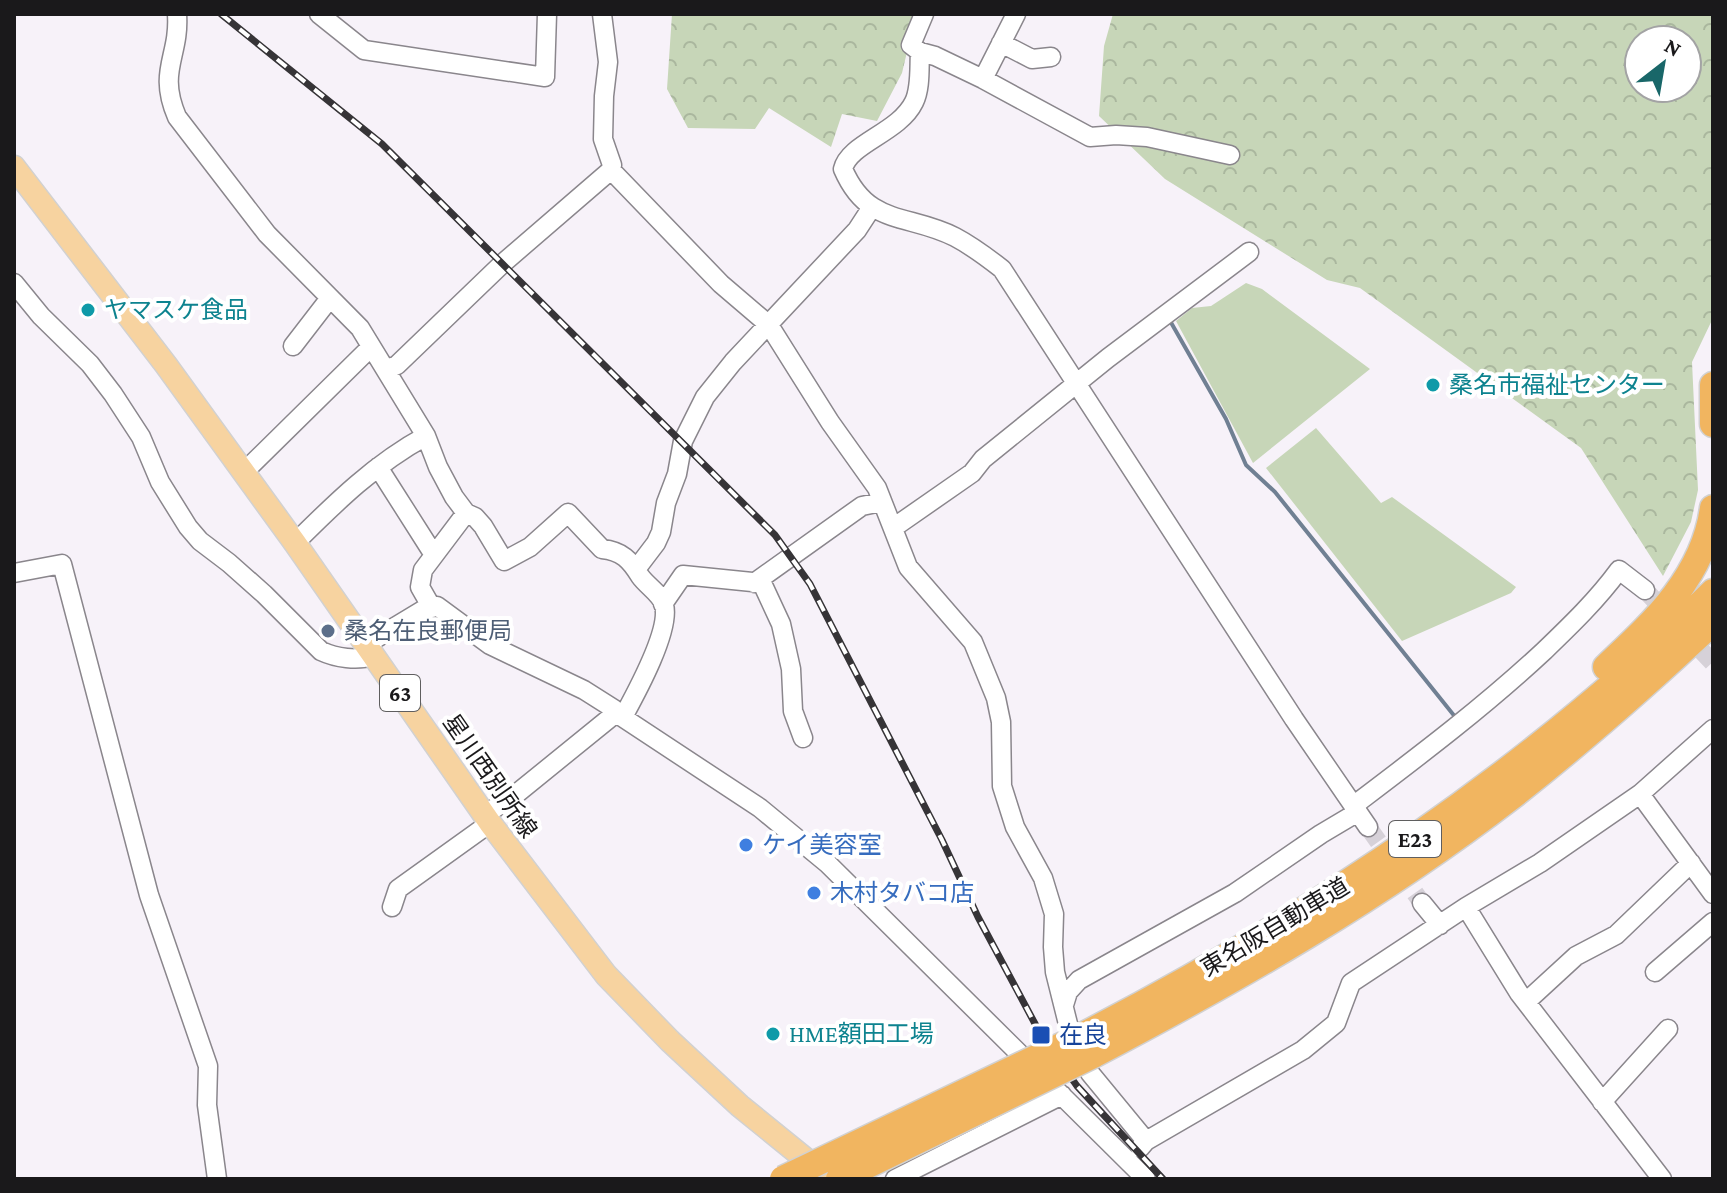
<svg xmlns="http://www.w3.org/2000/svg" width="1727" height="1193" viewBox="0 0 1727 1193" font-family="'Crimson Pro','Noto Sans JP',serif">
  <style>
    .green { fill: #c7d6b8 }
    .forest { fill: url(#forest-crowns); fill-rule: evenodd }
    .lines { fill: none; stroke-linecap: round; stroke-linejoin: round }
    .stream { stroke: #708093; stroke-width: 4 }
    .minor-tunnel { stroke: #d6d1d8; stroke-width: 18; stroke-dasharray: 18 9; stroke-linecap: butt }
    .minor-casing { stroke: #8a868c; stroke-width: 21 }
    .major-casing { stroke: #d1d1d1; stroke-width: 25 }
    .highway-casing { stroke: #d1d1d1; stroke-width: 29 }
    .minor { stroke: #fff; stroke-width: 18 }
    .major { stroke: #f7d3a0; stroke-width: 22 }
    .highway { stroke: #f1b560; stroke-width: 26 }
    .rail-casing { stroke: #363437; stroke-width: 7 }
    .rail { stroke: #fff; stroke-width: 4; stroke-dasharray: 12; stroke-linecap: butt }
    .highway-bridge-casing { stroke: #d1d1d1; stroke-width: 29; stroke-linecap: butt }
    .highway-bridge { stroke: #f1b560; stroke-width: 26 }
    .culture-dot { fill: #0f9aa8; stroke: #fff; stroke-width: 3 }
    .service-dot { fill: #5c6f8a; stroke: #fff; stroke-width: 3 }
    .shop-dot { fill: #3f7fe0; stroke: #fff; stroke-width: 3 }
    .transit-dot { fill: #1a4fb4; stroke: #fff; stroke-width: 3 }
    .labels { text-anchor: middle; stroke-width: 8; stroke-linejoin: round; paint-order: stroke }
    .shield { fill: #fff; stroke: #5f5e5f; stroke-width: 2 }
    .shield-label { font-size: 22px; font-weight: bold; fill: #1a191b }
    .culture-label { font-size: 24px; fill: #0d838f; stroke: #fff; text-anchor: start }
    .service-label { font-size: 24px; fill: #4e5e75; stroke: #fff; text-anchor: start }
    .street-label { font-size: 24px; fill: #1a191b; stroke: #fff }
    .shop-label { font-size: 24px; fill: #366cbe; stroke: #fff; text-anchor: start }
    .transit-label { font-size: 24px; fill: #164399; stroke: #fff; text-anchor: start }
  </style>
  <defs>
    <pattern id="forest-crowns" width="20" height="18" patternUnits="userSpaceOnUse" patternTransform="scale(2)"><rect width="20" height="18" fill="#c7d6b8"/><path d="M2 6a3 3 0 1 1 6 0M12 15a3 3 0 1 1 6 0" fill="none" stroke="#aab79e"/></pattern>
  </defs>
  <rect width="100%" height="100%" fill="#f7f2f9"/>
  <path class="green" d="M1246 283 1262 289 1370 369 1253 463 1176 321 1192 308 1211 306Z
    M1316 428 1381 503 1392 497 1516 587 1511 593 1402 641 1266 468Z"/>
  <path class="forest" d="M672 14H916L902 73 877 121 842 114 831 147 769 108 755 129 688 128 667 89Z
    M1113 14H1713V318L1692 362 1698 490 1691 522 1663 576 1581 448 1360 288 1327 280 1165 179 1099 116 1104 46ZM1639 40H1687V88H1639Z"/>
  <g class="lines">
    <path class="stream" d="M1169 319 1226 419 1246 465 1275 492 1456 718"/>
    <path class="minor-tunnel" d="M1645 590 1713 663
      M1368 827 1422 903"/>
    <g class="minor-casing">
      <path id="minor" d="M177 14C180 57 157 70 177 117L267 234 360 328 426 436 438 467 454 497 466 513 475 517 483 526 504 561 530 547 568 513 602 549C622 551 630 560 640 576 647 586 661 594 664 605 671 630 635 695 623 717
        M319 14 364 50 545 77 547 14
        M602 14 608 62 604 96 603 139 612 165 611 170 721 284 769 325 830 422 877 488 908 567 973 642 996 698 1001 722 1002 786 1015 827 1043 878 1054 914 1053 947 1055 972 1068 1024 1090 1073 1146 1141
        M1001 43 1032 59 1051 57
        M920 52 911 45 924 14
        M983 79 1016 14
        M1230 155 1147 137 1116 135 1090 137 983 79 935 56 920 52C919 67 921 88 914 102 899 133 849 143 843 169 868 227 908 213 955 237 972 246 988 258 1002 269L1294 719 1368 827
        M14 283 41 316 90 364 113 394 141 437 160 482 188 527 200 541 229 563 264 594 321 651C336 658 357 661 373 656
        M293 346 330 298
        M386 370 397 365 502 264 611 170
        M378 467 434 555
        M244 472 371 347
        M893 528 972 473 983 459 1108 358 1249 252
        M295 543C336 502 376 463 426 436
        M637 568 656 543 661 532 666 503 677 474 683 441 705 397 733 362 857 230 872 207
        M14 573 62 564 149 895 208 1066 207 1105 217 1179
        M754 583 862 506 881 502
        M663 604 683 575 762 583 781 624 791 669 793 711 803 738
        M432 608 420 587 423 570 466 513
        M365 645 423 610 437 606 490 645 584 690 614 709 616 713 760 808 828 864 1146 1179
        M1640 794 1713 894
        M1353 806C1419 756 1484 707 1544 651 1571 625 1597 600 1619 570L1645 590
        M485 814 510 799 616 713
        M1422 903 1440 925
        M392 907 398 889 490 823
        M1466 907 1519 993 1662 1179
        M1655 972 1713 922
        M1526 1002 1576 956 1616 935 1691 863
        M1064 1005 1068 992 1079 980 1235 893 1321 834 1358 812
        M1602 1102 1668 1029
        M1140 1148 1146 1141 1303 1050 1336 1023 1351 983 1466 907 1540 863 1640 794 1713 729
        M895 1179 1062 1095"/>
    </g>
    <g class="major-casing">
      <path id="major" d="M14 167 166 365 295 543 490 823 606 975 670 1041 740 1106 830 1179"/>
    </g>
    <g class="highway-casing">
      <path id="highway" d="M1713 385V424
        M1606 667C1654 622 1704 576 1713 508
        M1082 1036C1313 916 1527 775 1713 592
        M1093 1055C1238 979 1381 897 1511 797 1581 742 1648 683 1713 622"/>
    </g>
    <use href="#minor" class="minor"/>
    <use href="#major" class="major"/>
    <use href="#highway" class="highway"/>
    <g class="rail-casing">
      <path id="rail" d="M221 14 382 144 775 535 810 584 942 840 978 917 1041 1035 1077 1086 1163 1179"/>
    </g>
    <use href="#rail" class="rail"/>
    <g class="highway-bridge-casing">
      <path id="highway-bridge" d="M783 1179 1082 1036
        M839 1179 1093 1055"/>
    </g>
    <use href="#highway-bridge" class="highway-bridge"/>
  </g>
  <g class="culture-dot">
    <circle cx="88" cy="310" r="8"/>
    <circle cx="1433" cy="385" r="8"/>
    <circle cx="773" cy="1034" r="8"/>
  </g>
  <circle class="service-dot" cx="328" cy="631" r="8"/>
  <g class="shop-dot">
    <circle cx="746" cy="845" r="8"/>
    <circle cx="814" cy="893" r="8"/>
  </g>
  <rect class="transit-dot" x="1031" y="1025" width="20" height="20" rx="4"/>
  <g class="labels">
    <g class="shield">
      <rect x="380" y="675" width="40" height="36" rx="6"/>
      <rect x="1389" y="821" width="52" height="36" rx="6"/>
    </g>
    <g class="shield-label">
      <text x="400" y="701">63</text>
      <text x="1415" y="847">E23</text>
    </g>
    <g class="culture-label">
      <text x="104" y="318">ヤマスケ食品</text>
      <text x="1449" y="393">桑名市福祉センター</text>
      <text x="789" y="1042">HME額田工場</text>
    </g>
    <g class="service-label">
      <text x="344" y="639">桑名在良郵便局</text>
    </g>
    <g class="street-label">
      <text transform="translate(490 776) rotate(55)" y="8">星川西別所線</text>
      <text transform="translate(1275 927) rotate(-31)" y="8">東名阪自動車道</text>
    </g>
    <g class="shop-label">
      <text x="762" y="853">ケイ美容室</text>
      <text x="830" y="901">木村タバコ店</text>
    </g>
    <g class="transit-label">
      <text x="1059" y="1043">在良</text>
    </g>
  </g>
  <rect width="1727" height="1193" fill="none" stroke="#1a191b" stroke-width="32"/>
  <g transform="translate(1663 64) rotate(31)"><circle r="38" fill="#ffffff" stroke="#a3a3a4" stroke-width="2"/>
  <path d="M0-6L14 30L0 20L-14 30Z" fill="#196769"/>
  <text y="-12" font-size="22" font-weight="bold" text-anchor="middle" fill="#1a191b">N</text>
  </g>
</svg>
